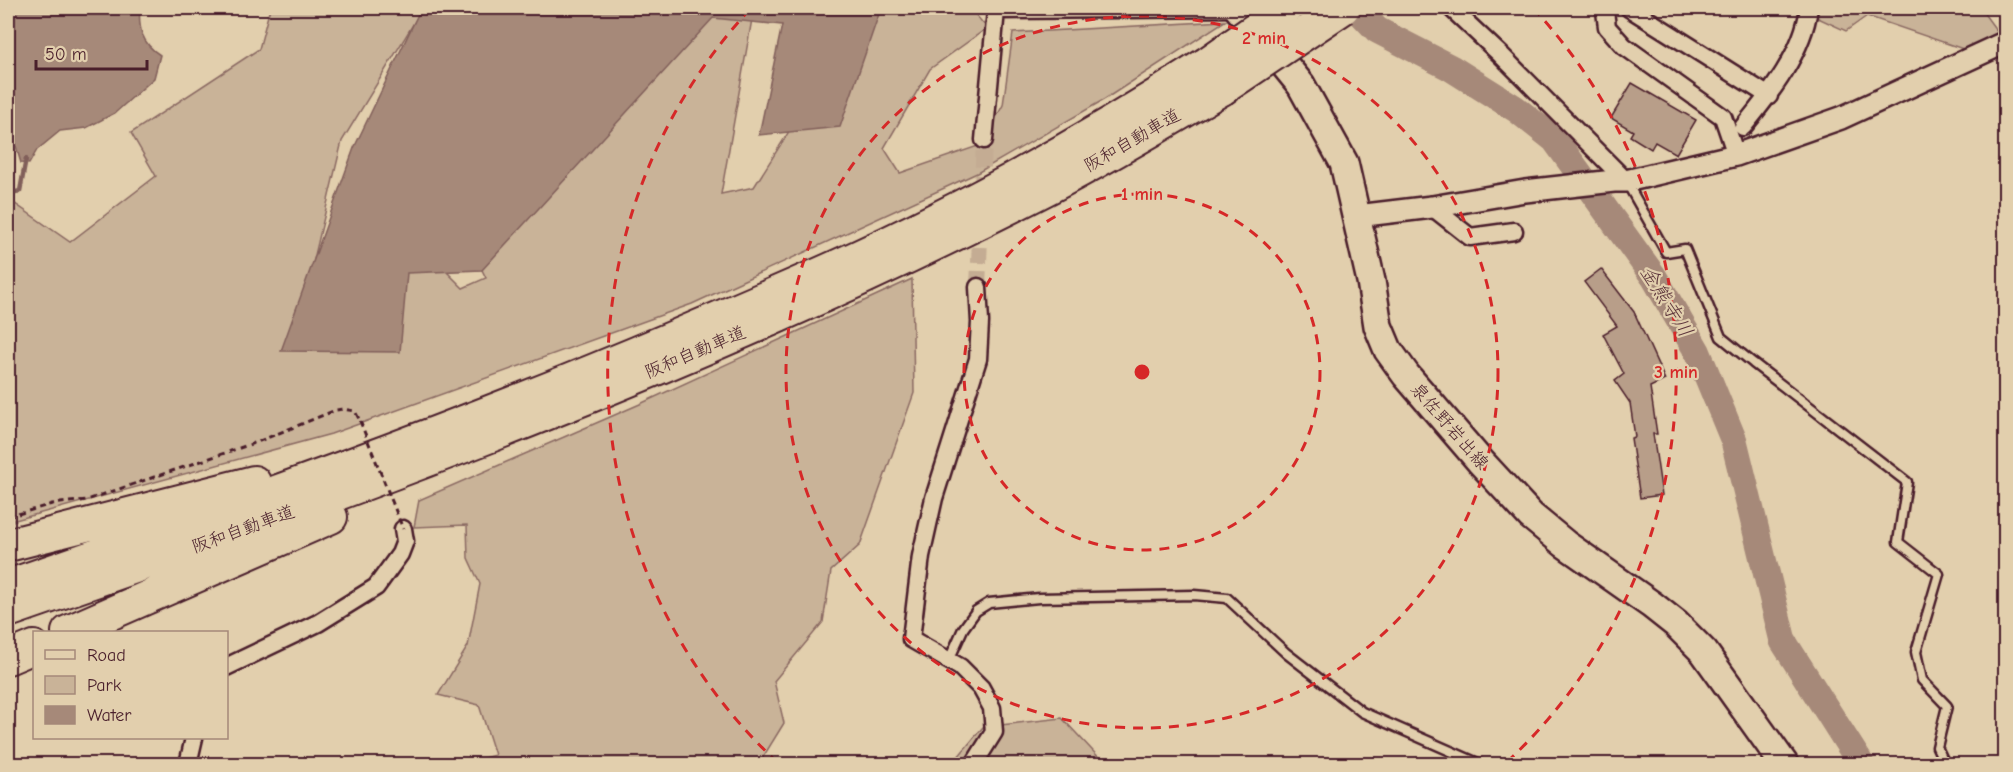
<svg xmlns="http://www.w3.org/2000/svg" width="2013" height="772" viewBox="0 0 2013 772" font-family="'Comic Neue','Klee One',sans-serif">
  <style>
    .green { fill: #c9b398; stroke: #8a6962; stroke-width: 1.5 }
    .water { fill: #a68979; stroke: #815f5a; stroke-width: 1.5 }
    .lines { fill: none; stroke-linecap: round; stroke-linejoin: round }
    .stream { stroke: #815f5a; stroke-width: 4.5 }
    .river { stroke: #a68979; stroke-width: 27 }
    .building { fill: #b89e89; stroke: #4a1f2b; stroke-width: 1.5 }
    .minor-tunnel { stroke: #c4ac93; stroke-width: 16; stroke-dasharray: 16 8; stroke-linecap: butt }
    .service-casing { stroke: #4a1f2b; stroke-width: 13 }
    .minor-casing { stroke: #4a1f2b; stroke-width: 21 }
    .tertiary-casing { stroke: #4a1f2b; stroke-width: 26 }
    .primary-casing { stroke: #4a1f2b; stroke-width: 32 }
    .motorway-casing { stroke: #4a1f2b; stroke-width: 36 }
    .path { stroke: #4a1f2b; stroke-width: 3; stroke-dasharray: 6 4.5; stroke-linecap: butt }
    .service { stroke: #e2cfad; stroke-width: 8 }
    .minor { stroke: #e2cfad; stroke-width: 16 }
    .tertiary { stroke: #e2cfad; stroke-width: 21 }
    .primary { stroke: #e2cfad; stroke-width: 27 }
    .motorway { stroke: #e2cfad; stroke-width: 32 }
    .motorway-bridge-casing { stroke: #4a1f2b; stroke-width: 36; stroke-linecap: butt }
    .path-bridge { stroke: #4a1f2b; stroke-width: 3; stroke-dasharray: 6 4.5; stroke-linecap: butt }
    .motorway-bridge { stroke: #e2cfad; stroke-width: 32 }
    .ring { fill: none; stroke: #d62828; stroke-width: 3; stroke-dasharray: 10 8 }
    .labels { text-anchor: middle; stroke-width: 4.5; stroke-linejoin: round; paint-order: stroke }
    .street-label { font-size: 18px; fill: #4a1f2b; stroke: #e2cfad }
    .water-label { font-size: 20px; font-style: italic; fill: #5c343b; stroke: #e2cfad }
    .centre { fill: #d62828; stroke: #e2cfad; stroke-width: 3 }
    .ring-label { font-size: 18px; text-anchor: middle; font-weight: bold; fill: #d62828; stroke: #e2cfad; stroke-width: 4.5; stroke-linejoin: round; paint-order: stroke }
  </style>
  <rect width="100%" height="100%" fill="#e2cfad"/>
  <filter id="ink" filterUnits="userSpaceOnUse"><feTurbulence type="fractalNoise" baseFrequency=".0167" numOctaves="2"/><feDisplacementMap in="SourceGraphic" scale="12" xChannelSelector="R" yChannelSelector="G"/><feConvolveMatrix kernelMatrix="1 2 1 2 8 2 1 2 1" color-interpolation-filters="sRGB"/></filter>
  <g filter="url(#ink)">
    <path class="green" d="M270 8H423L342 141 293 348 388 265 420 245 463 288 486 278 459 224 603 38 754 8 721 194 754 187 805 106 824 8H970L987 28 930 69 884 148 900 173 981 145 1003 105 1013 33 1225 21 1105 99 977 173 692 304 331 434 8 522V199L70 242 156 176 131 133 259 49Z
      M1816 8H1980L1999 34 1966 50 1867 16 1846 31 1816 17Z
      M912 279 914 393 860 545 831 571 823 622 774 681 784 723 763 757 765 764H478L480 759 495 755 479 705 438 695 468 646 480 584 468 558 467 525 414 527 419 500 640 404Z
      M1062 718 1105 764H952L983 727Z"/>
    <path class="water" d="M8 8H140C138 28 142 44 160 55L154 78 115 113 86 128 60 131 37 150 29 164 21 163 8 119Z
      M421 8H881L840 127 759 135 782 25 713 18 482 270 407 273 400 352 281 351 354 148Z"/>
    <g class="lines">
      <path class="stream" d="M8 194 20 191 26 159"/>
      <path class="river" d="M1356 8 1377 30 1451 68 1516 109 1555 140 1654 277 1697 351 1734 441 1783 641 1861 764"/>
    </g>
    <path class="building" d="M1632 83 1696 120 1676 154 1655 142 1651 149 1630 136 1633 131 1611 118Z
      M1601 269 1634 312 1665 380 1650 387 1657 434H1653L1662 495 1640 498 1631 438 1635 437 1630 403 1615 381 1624 374 1603 334 1617 326 1584 282Z"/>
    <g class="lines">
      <path class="minor-tunnel" d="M978 287 984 140"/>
      <g class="service-casing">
        <path id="service" d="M1627 183 1666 252 1685 249 1721 337 1753 363 1907 482 1898 542 1939 574 1916 652 1922 680 1947 706 1937 747 1945 764
          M949 660 963 629 976 611 989 603 1039 598 1194 595 1227 598 1286 653 1362 712 1480 764"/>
      </g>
      <g class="minor-casing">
        <path id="minor" d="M1451 8 1501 55 1626 181
          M1606 8 1605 11 1607 27 1624 46 1723 117 1736 155
          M1629 8 1769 96
          M1743 127C1771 93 1803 52 1809 8
          M984 140 996 10 1238 8
          M1432 207 1470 237 1514 231
          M226 667 318 623 376 587 400 554 405 541 403 529
          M188 764 194 738
          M974 764 994 732 992 708 981 688 960 667 911 639 921 556 934 498 978 359 980 322 978 287"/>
      </g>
      <g class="tertiary-casing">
        <path id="tertiary" d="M1357 216 1432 207 1525 191 1614 181H1626L1736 155 1841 118 2006 42"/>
      </g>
      <g class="primary-casing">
        <path id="primary" d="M1238 8 1301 85 1344 163 1371 281 1378 326 1388 350 1406 375 1480 461 1531 516 1565 544 1652 605 1676 624 1704 652 1784 764"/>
      </g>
      <g class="motorway-casing">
        <path id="motorway" d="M8 545 254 482
          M8 586C232 509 455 430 674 337 762 299 852 262 938 218 1030 172 1119 120 1206 64
          M8 611C358 491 706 362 1036 194 1100 162 1160 125 1222 89
          M68 632 331 517
          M8 658 34 647"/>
      </g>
      <path class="path" d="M8 517 52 504 87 500 257 442 336 410 343 409 355 411 360 421"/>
      <use href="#service" class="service"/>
      <use href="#minor" class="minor"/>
      <use href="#tertiary" class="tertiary"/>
      <use href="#primary" class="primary"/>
      <use href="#motorway" class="motorway"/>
      <g class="motorway-bridge-casing">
        <path id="motorway-bridge" d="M1206 64 1286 8
          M1222 89 1343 8"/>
      </g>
      <path class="path-bridge" d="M360 421 403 529"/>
      <use href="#motorway-bridge" class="motorway-bridge"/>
    </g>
  </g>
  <g class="ring">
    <circle cx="1142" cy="372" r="178"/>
    <circle cx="1142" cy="372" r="356"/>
    <path d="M778 763A534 534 0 0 1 751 8M1533 8A534 534 0 0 1 1506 763"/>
  </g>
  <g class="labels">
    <g class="street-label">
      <text transform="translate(1132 140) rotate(-30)" y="6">阪和自動車道</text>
      <text transform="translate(695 352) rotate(-23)" y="6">阪和自動車道</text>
      <text transform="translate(1450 426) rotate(49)" y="6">泉佐野岩出線</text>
      <text transform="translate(243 529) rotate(-20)" y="6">阪和自動車道</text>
    </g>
    <g class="water-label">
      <text transform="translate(1667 301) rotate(58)" y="7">金熊寺川</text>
    </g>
  </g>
  <circle cx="1142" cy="372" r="9" class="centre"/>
  <g class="ring-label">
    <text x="1264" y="44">2 min</text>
    <text x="1142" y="200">1 min</text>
    <text x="1676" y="378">3 min</text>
  </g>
  <rect width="2013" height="772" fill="none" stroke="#e2cfad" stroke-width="30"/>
  <rect x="15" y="15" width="1983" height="742" fill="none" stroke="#4a1f2b" stroke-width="2" filter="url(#ink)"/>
  <rect x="33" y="631" width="195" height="108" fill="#e2cfad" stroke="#a58979" stroke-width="1.5"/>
  <rect x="45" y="650" width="30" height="9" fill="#e2cfad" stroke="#a58979" stroke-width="1.5"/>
  <text x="87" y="661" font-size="18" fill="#4a1f2b">Road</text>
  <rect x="45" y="676" width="30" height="18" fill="#c9b398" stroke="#a58979" stroke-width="1.5"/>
  <text x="87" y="691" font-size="18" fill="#4a1f2b">Park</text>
  <rect x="45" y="706" width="30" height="18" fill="#a68979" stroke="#a58979" stroke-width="1.5"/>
  <text x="87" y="721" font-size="18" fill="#4a1f2b">Water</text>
  <path d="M36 60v9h111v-9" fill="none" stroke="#4a1f2b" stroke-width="3"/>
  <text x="45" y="60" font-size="18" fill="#4a1f2b" stroke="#e2cfad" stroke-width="4.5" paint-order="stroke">50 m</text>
</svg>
